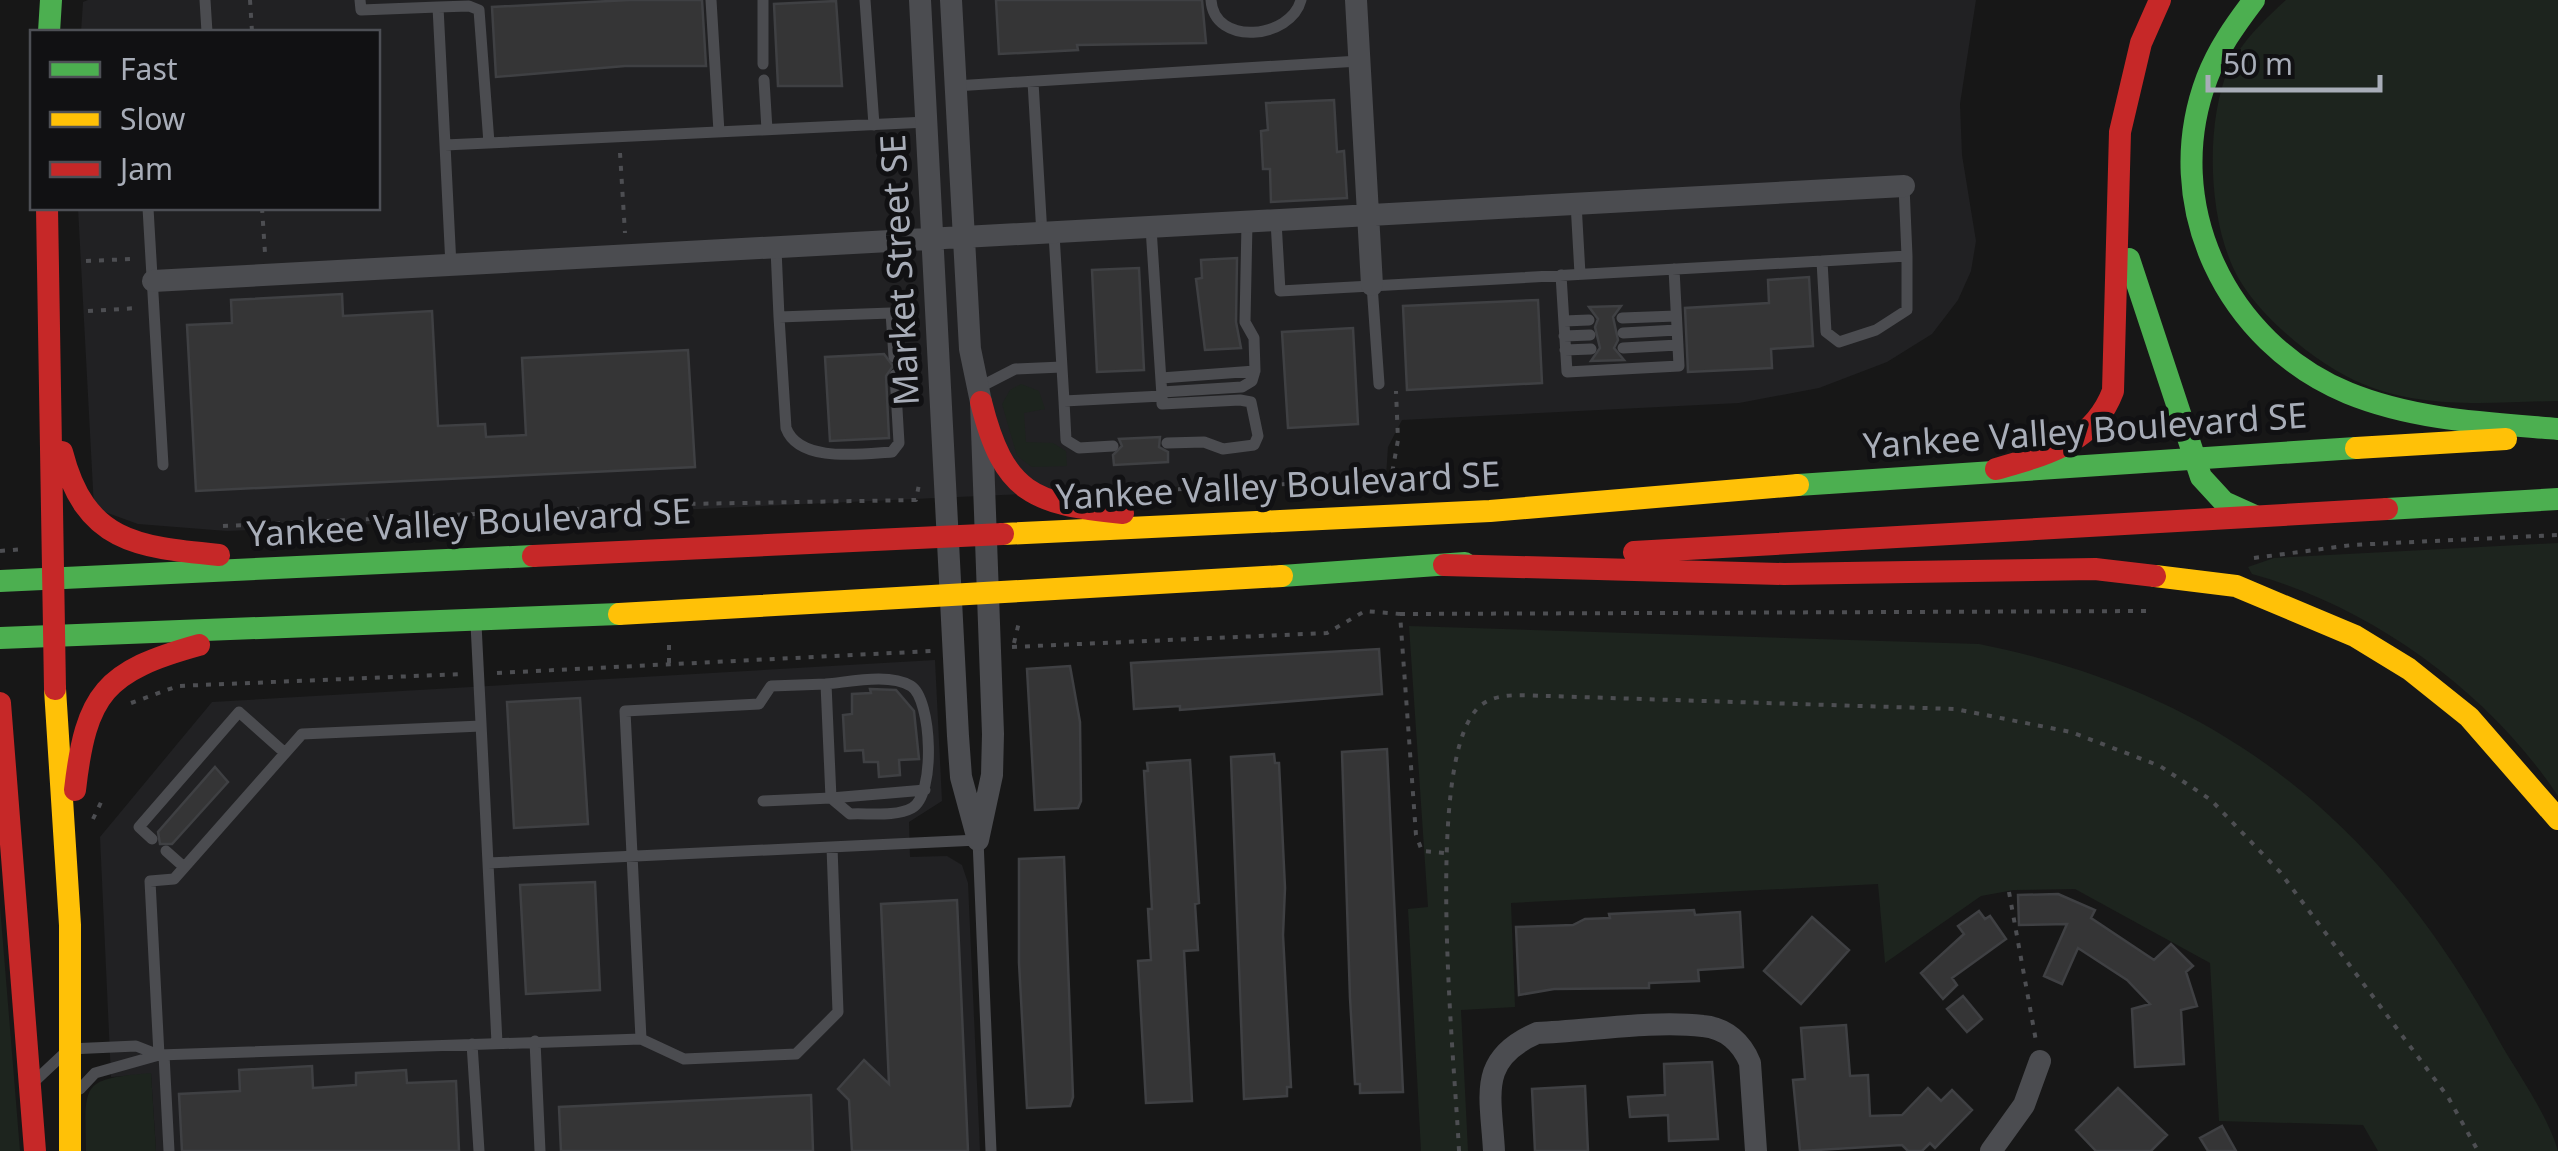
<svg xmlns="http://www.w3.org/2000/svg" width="2558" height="1151" viewBox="0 0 2558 1151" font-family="'Noto Sans',sans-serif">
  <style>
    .built { fill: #212123 }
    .green { fill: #1d241e }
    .building { fill: #353536; stroke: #3f4043; stroke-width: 2.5 }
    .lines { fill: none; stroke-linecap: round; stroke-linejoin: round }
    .path { stroke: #4d4e52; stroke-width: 4; stroke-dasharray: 5 8; stroke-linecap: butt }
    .lane { stroke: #4b4c50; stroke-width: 11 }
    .street { stroke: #4b4c50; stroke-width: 22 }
    .fast { stroke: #4caf50; stroke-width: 22 }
    .slow { stroke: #ffc107; stroke-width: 22 }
    .jam { stroke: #c62828; stroke-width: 22 }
    .labels { text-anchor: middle; stroke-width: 10; stroke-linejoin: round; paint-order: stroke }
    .street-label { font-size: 35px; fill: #a8adb8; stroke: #111113 }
  </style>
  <rect width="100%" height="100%" fill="#171717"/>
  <path class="built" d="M88 0H1976L1960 104 1962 155 1976 241 1971 271 1958 300 1932 334 1887 362 1819 388 1739 403 1402 420 1388 447 1386 477 227 531 138 524 94 508 78 208H378V32H81L83 2Z
    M935 660 942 801 909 822 910 857 947 856 962 865 968 883 980 1151H156L151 1074 111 1077 100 837 212 702Z"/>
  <path class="green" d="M2286 0H2558V401C2494 402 2424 410 2363 384 2321 367 2266 322 2242 284 2208 231 2204 127 2228 70 2240 43 2265 19 2286 0Z
    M1021 384 1039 391 1045 409 1024 413 1026 442 1053 443 1066 451 1067 466 1032 467 1017 456 1002 404 1010 390Z
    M2558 543V796C2489 692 2372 607 2252 574L2248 567 2274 558Z
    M1409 626 1979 644C2223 693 2379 822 2497 1037 2517 1073 2547 1113 2558 1151H2378L2363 1125 2219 1121 2210 963 2075 889 2014 890 1981 896 1885 963 1878 884 1511 903 1515 1007 1461 1010 1468 1151H1421L1408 909 1428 907Z
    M0 906 20 1151H0Z
    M151 1073 156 1151H86C85 1083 80 1079 151 1073Z"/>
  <path class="building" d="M629 0H702L706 66H625L496 77 492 7Z
    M996 0H1202L1206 43 1077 45 1078 50 999 54Z
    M836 1 842 86H778L774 4Z
    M1334 100 1337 152 1344 151 1347 198 1271 202 1270 169H1263L1261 131 1268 130 1266 103Z
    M1237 258 1236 322 1241 348 1205 350 1196 279 1202 278 1201 260Z
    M1139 268 1144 370 1097 372 1092 270Z
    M1809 277 1813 346 1771 349 1772 368 1688 372 1685 308 1769 303 1768 280Z
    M342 294 343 316 432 311 438 426 485 424 486 437 526 435 522 358 688 350 695 467 196 491 187 325 232 323 231 300Z
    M1538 300 1542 383 1407 390 1403 306Z
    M1621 306 1613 317 1618 340 1614 348 1624 360 1591 361 1600 348 1595 327 1598 319 1589 307Z
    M1353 328 1358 424 1288 428 1282 332Z
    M884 354 893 366 886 376 889 438 830 441 825 357Z
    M1160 437 1159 447 1168 452V462L1114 465 1113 455 1122 446 1119 439Z
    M1379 649 1382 694 1180 710V706L1134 709 1131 663Z
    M1070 666 1080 722 1081 801 1078 808 1035 810 1027 669Z
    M870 689 896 690 914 711 919 759 899 760 900 775 879 777 878 762H864L863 750 845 751 843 715 852 714V694L871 693Z
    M580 698 588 824 514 828 507 702Z
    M1387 749 1403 1092 1360 1093V1084H1355L1350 998 1342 752Z
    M1274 754 1275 763H1279L1285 888 1283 935 1291 1087H1287V1096L1244 1099 1231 757Z
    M1190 760 1199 903 1195 904 1198 950 1184 951 1192 1101 1146 1103 1138 961 1151 960 1148 909H1152L1144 771H1148L1147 763Z
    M215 767 228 782 172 844H160L158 832Z
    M1064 857 1073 1097 1070 1106 1027 1108 1019 963V859Z
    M595 882 600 990 526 994 520 885Z
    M2058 894 2095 910 2091 918 2154 960 2171 944 2193 966 2186 972 2197 1006 2181 1010 2184 1064 2135 1067 2132 1009 2150 1004 2127 980 2078 948 2062 984 2044 976 2067 924 2019 925 2018 895Z
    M957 900 968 1151H852L849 1100 838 1089 864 1060 889 1084 881 904Z
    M1694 910 1695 915 1740 912 1743 967 1698 970 1699 981 1649 983V988L1554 989 1519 995 1516 927 1573 925 1585 919 1610 918 1609 914Z
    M1979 911 1985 919 1990 916 2006 939 1952 978 1957 985 1943 999 1921 973 1964 934 1958 926Z
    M1812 917 1849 950 1801 1004 1764 971Z
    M1963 996 1982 1019 1967 1032 1947 1009Z
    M1846 1025 1850 1076 1868 1075 1870 1116 1902 1115 1928 1088 1941 1101 1952 1090 1972 1110 1935 1148 1930 1143 1922 1151H1908L1902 1145 1800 1151 1793 1080 1805 1079 1801 1028Z
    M1712 1062 1718 1139 1669 1141 1668 1115 1630 1117 1628 1097 1665 1095 1664 1064Z
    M312 1066 313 1088 356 1085V1073L406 1070 407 1083 456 1081 459 1151H182L179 1094 240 1091 239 1070Z
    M1585 1086 1588 1151H1535L1532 1089Z
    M2118 1088 2167 1135 2151 1151H2096L2076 1130Z
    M811 1095 813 1151H561L559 1107Z
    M2222 1126 2236 1151H2208L2200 1138Z"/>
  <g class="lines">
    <path class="path" d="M250 0 252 32
      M620 153 625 233
      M262 208 265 253
      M86 261 132 259
      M88 311 138 308
      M1139 491 1391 479 1398 440 1396 391
      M223 526 682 504 916 500 920 479
      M0 551 25 549
      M2254 558 2352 545 2558 535
      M1400 614 2150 611
      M1014 643 1020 618
      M1012 647 1327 633 1365 611 1400 614 1416 835 1422 851 1445 853
      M669 663V638
      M497 673 932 651
      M131 703 178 686 463 674
      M93 819 104 796
      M2009 892 2036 1041
      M1459 1151C1455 1064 1424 770 1476 710 1493 690 1525 696 1549 696L1955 709 2071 732 2160 766 2211 800 2280 872 2448 1097 2478 1151"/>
    <path class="lane" d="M205 0 207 32
      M360 0 361 10 438 7 445 145
      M711 0 719 132
      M865 0 874 125
      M1211 0C1214 47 1291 39 1301 0
      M438 7 469 6 479 10 489 143
      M763 64V0
      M764 80 767 130
      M1033 82 1042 235
      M955 86 1359 61
      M1576 203 1580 274
      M148 208 163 465
      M1276 221 1280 291 1822 261 1907 256 1904 186
      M1054 234 1064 401 1162 396 1151 228
      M776 249 779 317 891 313 894 357
      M1822 261 1826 332 1839 342 1876 330 1907 310V256
      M451 266 445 145 927 122
      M1561 275 1567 372 1679 366 1674 269
      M1372 285 1379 384
      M779 317 786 428C799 463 860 454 892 452L899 443 895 375
      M1622 318 1676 316
      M1564 321 1589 320
      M1623 333 1677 330
      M1564 336 1590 335
      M1623 348 1678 345
      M1565 350 1591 349
      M1161 378 1255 371 1254 338 1245 322 1247 223
      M978 388 1015 369 1062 367
      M1162 392 1242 387 1252 381 1255 371
      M1162 396V404L1240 400 1251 402 1258 436 1254 445 1223 449 1204 442 1167 443
      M1064 401 1066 440 1079 448 1113 446
      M476 624 497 1043
      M826 684C850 682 889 673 911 686 932 699 936 795 912 808 896 817 868 813 850 814L831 798
      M831 798 925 790
      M152 839 139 827 239 712 285 753
      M166 851 184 867
      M488 863 978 840 991 1151
      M641 1039 625 711 759 704 771 686 826 684 831 798 763 801
      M535 1041 540 1151
      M472 1044 479 1151
      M159 1055 150 881 174 879 302 734 481 726
      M164 1055 169 1151
      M37 1079 69 1049 136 1046 159 1055
      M80 1089 95 1073 159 1055 641 1039 684 1059 796 1054 838 1012 832 847"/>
    <path class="street" d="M920 0 958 736 961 777 977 836
      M951 0 970 349 981 402 993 734 992 775 978 840
      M1356 0 1372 285
      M153 281 1904 186
      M1494 1151C1491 1095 1477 1059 1537 1033 1588 1031 1653 1020 1703 1026 1726 1028 1742 1043 1750 1063L1756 1151
      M1991 1151 2024 1105 2040 1061"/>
    <path class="fast" d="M2254 0C2235 25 2218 49 2207 78 2159 205 2227 343 2348 393 2414 420 2487 423 2558 429
      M49 32 51 0
      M2129 259 2201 477 2224 502 2255 516
      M1798 485 2356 448
      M2387 509 2558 499
      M1282 576 1465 563
      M0 581 533 556
      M0 638 619 614"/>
    <path class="slow" d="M2356 448 2506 439
      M1003 534 1490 511 1798 485
      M2155 576 2236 586 2355 636 2409 669 2469 717 2558 819
      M619 614 1282 576
      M55 689 70 925V1151"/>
    <path class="jam" d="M47 208 55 689
      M981 402C1004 494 1033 504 1123 513
      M62 452C85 542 136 547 219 555
      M1996 469C2047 454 2093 444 2113 391L2120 132 2141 43 2160 0
      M1634 552 2387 509
      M533 556 1003 534
      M1444 565 1784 574 2095 569 2155 576
      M0 703 35 1151
      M75 790C86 693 105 671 199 645"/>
  </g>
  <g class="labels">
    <g class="street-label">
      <text transform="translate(900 270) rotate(-93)" y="12">Market Street SE</text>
      <text transform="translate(2085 431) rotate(-4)" y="12">Yankee Valley Boulevard SE</text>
      <text transform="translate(1278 486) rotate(-3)" y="12">Yankee Valley Boulevard SE</text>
      <text transform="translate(469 523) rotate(-3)" y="12">Yankee Valley Boulevard SE</text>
    </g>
  </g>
  <rect x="30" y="30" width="350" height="180" fill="#111113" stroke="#4d4f55" stroke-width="2.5"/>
  <rect x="50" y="62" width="50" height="15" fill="#4caf50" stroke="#4d4f55" stroke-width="2.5"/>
  <text x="120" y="80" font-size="30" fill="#a8adb8">Fast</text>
  <rect x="50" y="112" width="50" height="15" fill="#ffc107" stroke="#4d4f55" stroke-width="2.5"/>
  <text x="120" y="130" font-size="30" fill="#a8adb8">Slow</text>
  <rect x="50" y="162" width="50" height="15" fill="#c62828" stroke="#4d4f55" stroke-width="2.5"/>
  <text x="120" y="180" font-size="30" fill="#a8adb8">Jam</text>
  <path d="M2208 75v15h172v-15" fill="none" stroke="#a8adb8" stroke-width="5"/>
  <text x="2223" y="75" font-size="30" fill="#a8adb8" stroke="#111113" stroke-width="8" paint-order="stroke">50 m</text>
</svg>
